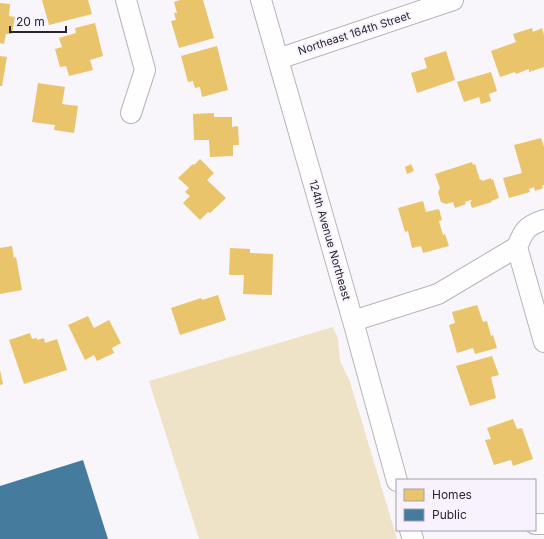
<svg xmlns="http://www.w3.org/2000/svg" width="544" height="539" viewBox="0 0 544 539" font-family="Inter,sans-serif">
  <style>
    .green { fill: #efe3c7 }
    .homes { fill: #e9c46a }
    .public { fill: #457b9d }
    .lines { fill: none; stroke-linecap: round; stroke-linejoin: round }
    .minor-casing { stroke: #b7b4ba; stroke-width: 22 }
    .minor { stroke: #fefefe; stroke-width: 20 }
    .labels { text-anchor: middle; stroke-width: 4; stroke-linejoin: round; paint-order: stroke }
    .street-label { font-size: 11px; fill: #29262d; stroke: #f8f2fe }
  </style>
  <rect width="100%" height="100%" fill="#f8f5fb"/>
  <path class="green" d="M333 327 338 339 340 361 350 382 397 539H199L149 381Z"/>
  <path class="homes" d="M42 0H88L92 14 49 25Z
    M180 0H203L214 38 179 48 171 21 176 20 174 13H177L174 2Z
    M0 3 10 4 9 16 15 17 12 34H6L4 44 0 43Z
    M95 23 103 56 90 60 93 70 69 76 66 66 60 67 55 49 62 47 59 38 76 33 75 28Z
    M532 28 533 32 542 28 544 35V67L529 72V69L516 74 515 72 500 77 491 51 516 42 513 34Z
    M217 46 228 90 202 97 200 87 195 88 193 81 188 82 181 56Z
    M446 51 455 80 417 93 411 73 427 68 424 58Z
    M0 56 7 57 2 86H0Z
    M491 72 497 91 489 94 491 101 481 104 479 97 464 102 457 82Z
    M38 83 65 87 62 104 78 106 74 133 54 130 55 125 32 122Z
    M214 113V117H232V127L238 126 239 145H233V156L210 157 209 140H194L193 114Z
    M541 138 544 147V185H542L543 188 535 191 534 187 529 189 530 192 509 198 503 178 522 173 514 145Z
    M200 159 214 173 207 180 226 198 210 213 208 212 200 220 183 203 190 196 185 192 189 188 178 178 193 164 194 165Z
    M472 162 473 165 475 164 480 180 482 179V181L491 178V180L493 179 499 198 491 201 492 202 472 208 470 202 472 201 471 200 465 202 466 204 455 208 453 202 446 204 441 202 438 192 440 188 435 174Z
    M411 164 414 171 407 174 405 167Z
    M423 201 426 212 439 209 442 220 439 221 443 235 445 234 449 246 423 253 421 246 412 248 408 231 405 232 398 208Z
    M12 246 14 258 16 257 22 290 0 294V248Z
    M230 248 250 249V253L273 254 272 295 243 294 244 275H229Z
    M218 295 226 320 180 335 171 308 201 298 202 300Z
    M477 305 483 322 487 321 491 336 493 335 497 348 475 354 473 348 457 353 449 325 455 323 452 312Z
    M88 316 94 328 109 320 121 343 112 348 114 353 97 361 94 355 85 360 68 325Z
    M30 333 32 339 37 338V340L44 338 45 343 57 339 67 370 24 384 9 340Z
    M492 356 499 375 491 377 496 398 470 406 456 366Z
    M0 370 3 384 0 385Z
    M513 419 517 429 522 428 533 459 513 466 511 460 494 465 485 440 491 439 487 428Z"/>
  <path class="public" d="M83 460 108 539H0V486Z"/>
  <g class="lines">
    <g class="minor-casing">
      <path id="minor" d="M126 0 145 70 131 113
        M261 0 353 321 397 481
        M278 59 453 0
        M517 247 544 342
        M517 247C524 230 526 226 544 220
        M353 321 438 294 517 247
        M535 524H544
        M410 530 413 539"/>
    </g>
    <use href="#minor" class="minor"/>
  </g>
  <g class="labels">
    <g class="street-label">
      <text transform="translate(354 33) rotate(-18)" y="4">Northeast 164th Street</text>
      <text transform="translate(330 240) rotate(74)" y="4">124th Avenue Northeast</text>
    </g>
  </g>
  <rect x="396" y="479" width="140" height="52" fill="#f8f2fe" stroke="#a5a0aa"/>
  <rect x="404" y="489" width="20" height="12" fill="#e9c46a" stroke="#a5a0aa"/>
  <text x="432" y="499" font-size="12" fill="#29262d">Homes</text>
  <rect x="404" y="509" width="20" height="12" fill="#457b9d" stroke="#a5a0aa"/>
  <text x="432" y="519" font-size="12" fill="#29262d">Public</text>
  <path d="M10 26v6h56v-6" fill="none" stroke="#29262d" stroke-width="2"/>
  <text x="16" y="26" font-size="12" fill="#29262d" stroke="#f8f2fe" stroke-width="3" paint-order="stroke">20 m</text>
</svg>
